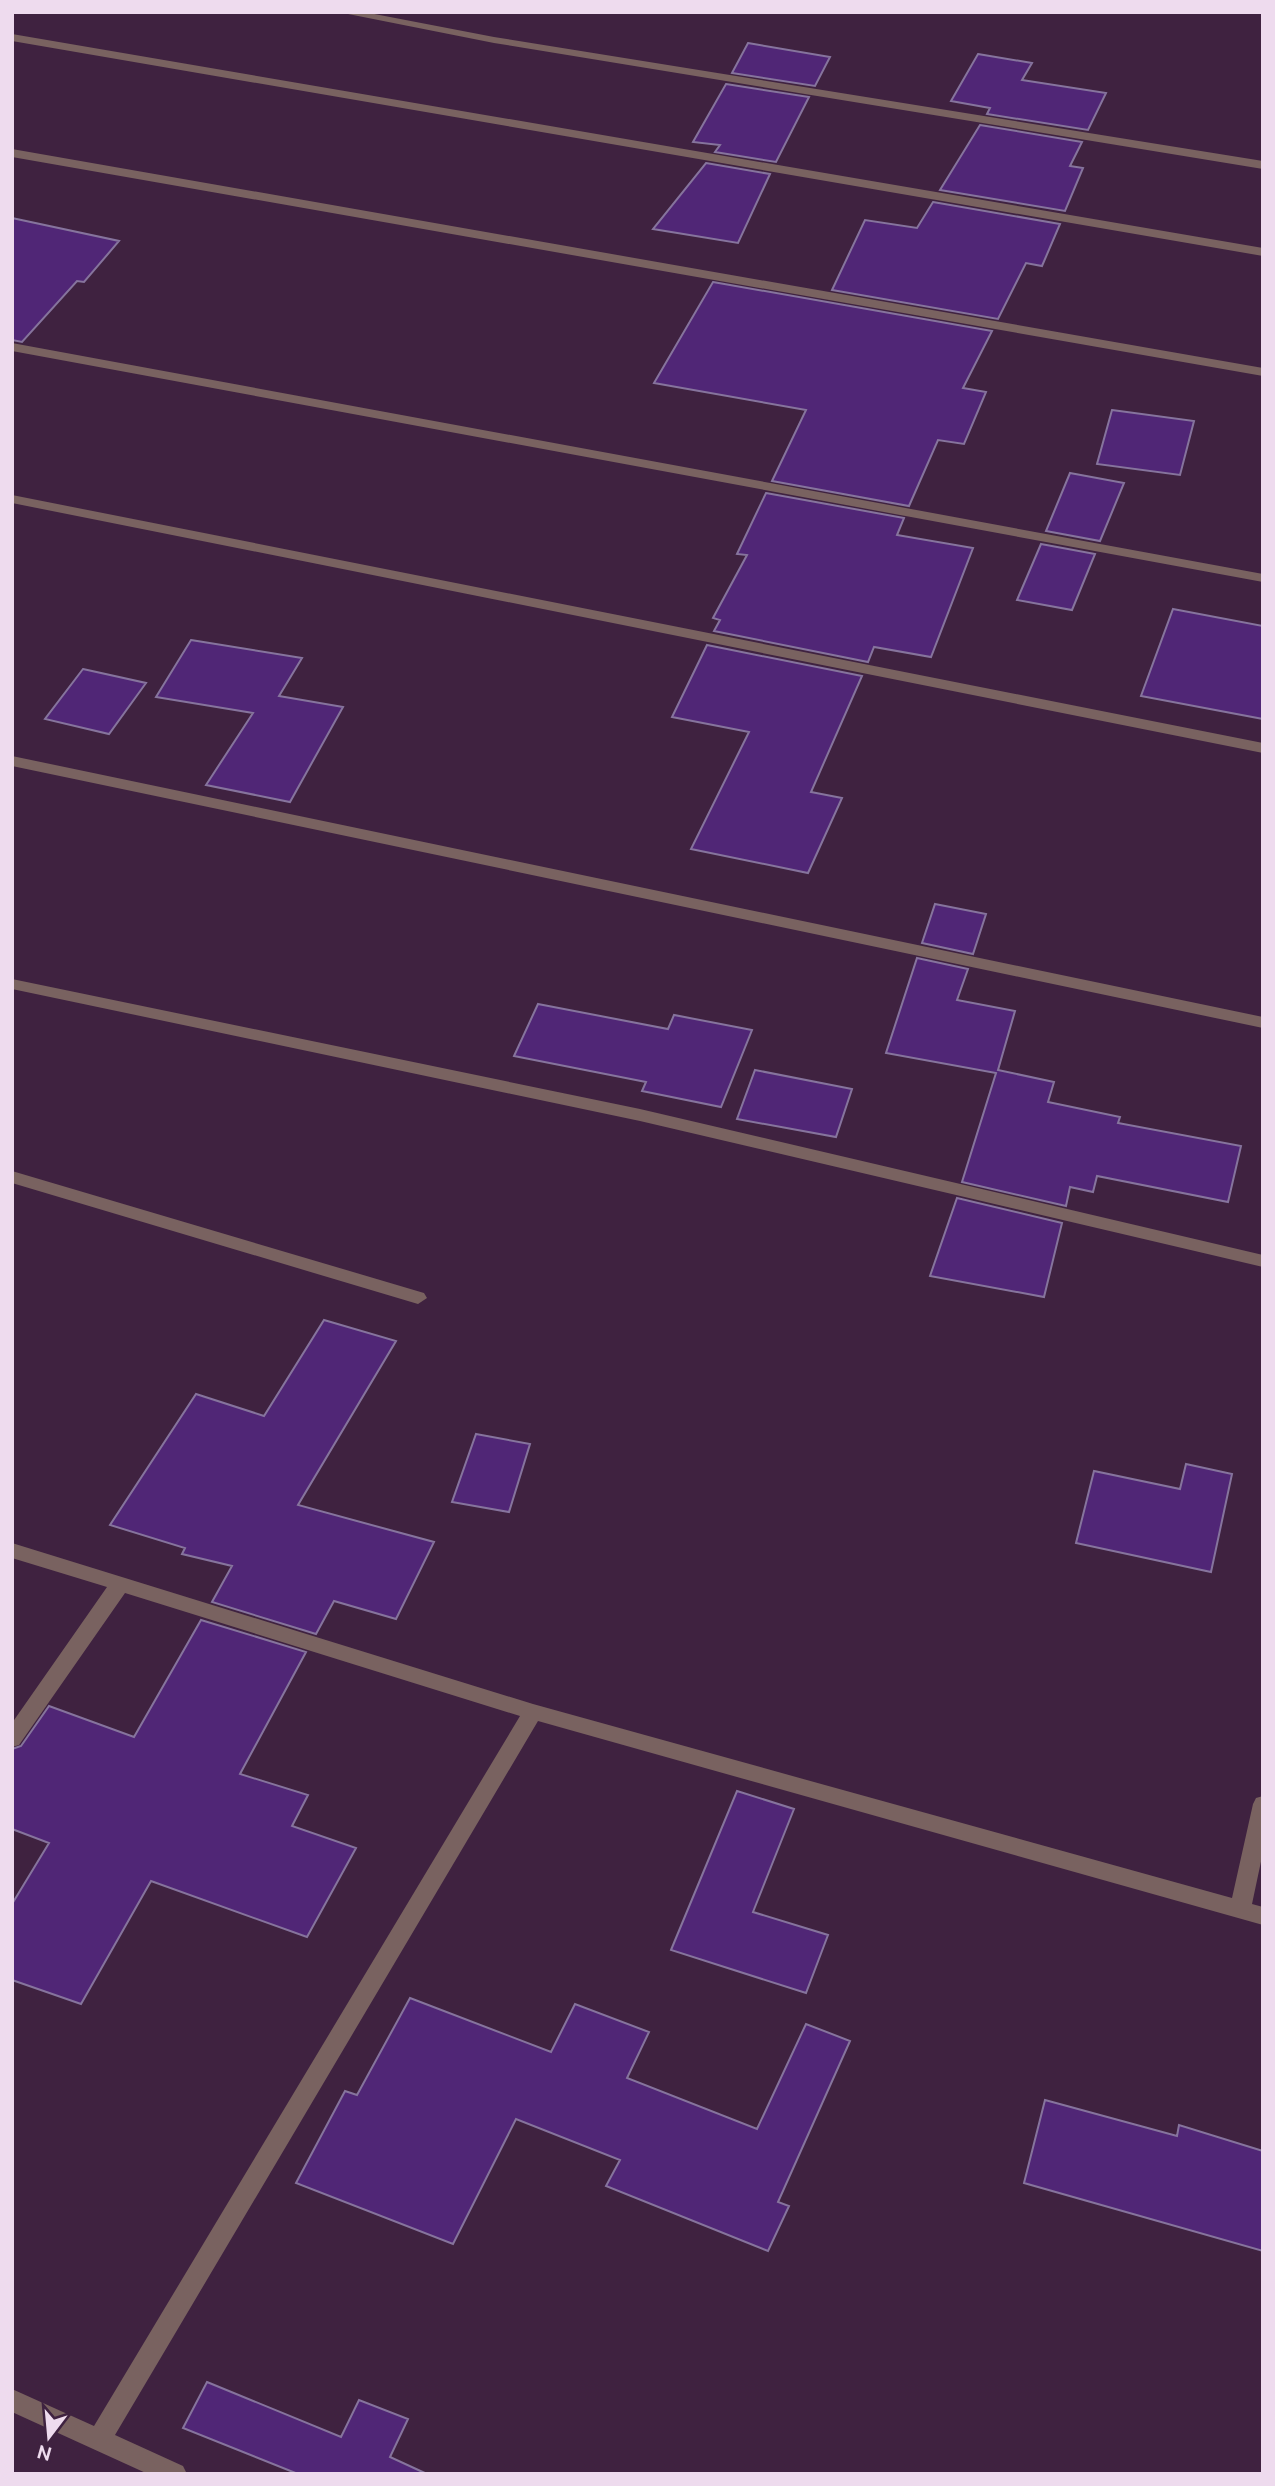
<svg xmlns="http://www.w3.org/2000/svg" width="1275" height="2486" viewBox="0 0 1275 2486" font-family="Ubuntu,sans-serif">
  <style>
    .building { fill: #502676; stroke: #86749d; stroke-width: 2 }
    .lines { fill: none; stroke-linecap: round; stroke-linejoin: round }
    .minor { fill: #796260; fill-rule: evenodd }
  </style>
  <rect width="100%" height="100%" fill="#3f2240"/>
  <path class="building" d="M748 43 830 57 815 86 732 73Z
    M978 54 1032 63 1022 80 1106 93 1088 130 987 114 990 108 951 101Z
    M726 84 809 97 776 162 715 152 720 145 693 142Z
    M980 125 1082 142 1070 166 1083 168 1065 211 940 190Z
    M706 163 770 174 738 243 653 229Z
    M933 202 1060 224 1042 266 1026 263 998 319 832 290 865 220 917 228Z
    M12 218 119 241 84 282 77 281 22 342 12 340Z
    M713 282 992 331 963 388 986 392 964 444 938 440 909 506 772 481 806 410 654 383Z
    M1112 410 1194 421 1180 475 1097 464Z
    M1070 473 1124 483 1100 541 1046 531Z
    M766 493 904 518 897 535 973 548 931 657 874 647 868 662 714 631 720 620 713 618 747 555 737 554Z
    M1041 544 1095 554 1072 610 1017 600Z
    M1173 609 1263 626V719L1141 696Z
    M191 640 302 658 279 696 343 707 290 802 206 785 253 713 156 697Z
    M707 645 862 676 811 792 842 798 808 873 691 849 749 732 672 717Z
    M83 669 146 683 109 734 45 719Z
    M935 904 986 914 973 954 922 943Z
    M917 958 968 969 957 1000 1015 1011 998 1070 1054 1082 1048 1102 1120 1117 1118 1123 1241 1146 1228 1202 1097 1176 1093 1192 1070 1187 1066 1206 962 1182 996 1073 886 1053Z
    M538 1004 668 1029 674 1015 752 1030 721 1107 642 1091 646 1082 514 1056Z
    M755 1070 852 1089 836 1137 737 1119Z
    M957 1198 1062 1223 1044 1297 930 1276Z
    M324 1320 396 1341 298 1505 434 1542 396 1619 334 1601 316 1634 212 1602 232 1566 182 1554 185 1548 110 1525 196 1394 264 1416Z
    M476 1434 530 1444 509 1512 452 1502Z
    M1186 1464 1232 1474 1211 1572 1076 1543 1094 1471 1180 1489Z
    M201 1620 306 1652 240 1774 308 1795 292 1826 356 1848 307 1937 151 1881 81 2004 12 1980V1904L49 1843 12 1829V1749L21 1746 49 1706 134 1737Z
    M737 1791 794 1809 753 1912 828 1935 806 1993 671 1950Z
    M410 1998 551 2052 575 2004 649 2032 627 2078 757 2129 806 2024 850 2041 778 2202 789 2206 768 2251 606 2186 620 2160 516 2119 453 2244 296 2183 345 2091 357 2095Z
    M1045 2100 1177 2136 1179 2125 1263 2151V2251L1024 2183Z
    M207 2382 341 2437 359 2400 408 2419 390 2457 427 2474H298L183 2428Z"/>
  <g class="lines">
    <path class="minor" d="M338 12H364L494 37 1263 161V169L494 43Z
      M12 34 1263 248V256L12 41Z
      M12 149 1263 368V376L12 157Z
      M12 343 1263 574V582L12 351Z
      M12 495 1263 743V753L12 503Z
      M12 756 1263 1017V1028L12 766Z
      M12 979 640 1109 1263 1255V1267L640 1121 12 989Z
      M12 1171 424 1293 427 1298 418 1304 12 1183Z
      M12 1543 533 1704 1232 1898 1253 1804 1256 1798 1263 1796V1852L1252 1904 1263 1907V1925L538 1721 115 2435 183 2466 187 2474H148L12 2412V2389L94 2426 520 1716 125 1593 19 1745 12 1747V1723L107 1587 12 1558Z"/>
  </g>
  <rect width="1275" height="2486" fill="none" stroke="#eedbee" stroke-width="28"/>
  <g transform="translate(49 2437) rotate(196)" stroke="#3f2240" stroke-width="5" paint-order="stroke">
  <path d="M0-5L12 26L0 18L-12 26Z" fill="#eedbee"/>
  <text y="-10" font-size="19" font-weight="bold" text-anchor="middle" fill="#eedbee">N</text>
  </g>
</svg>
